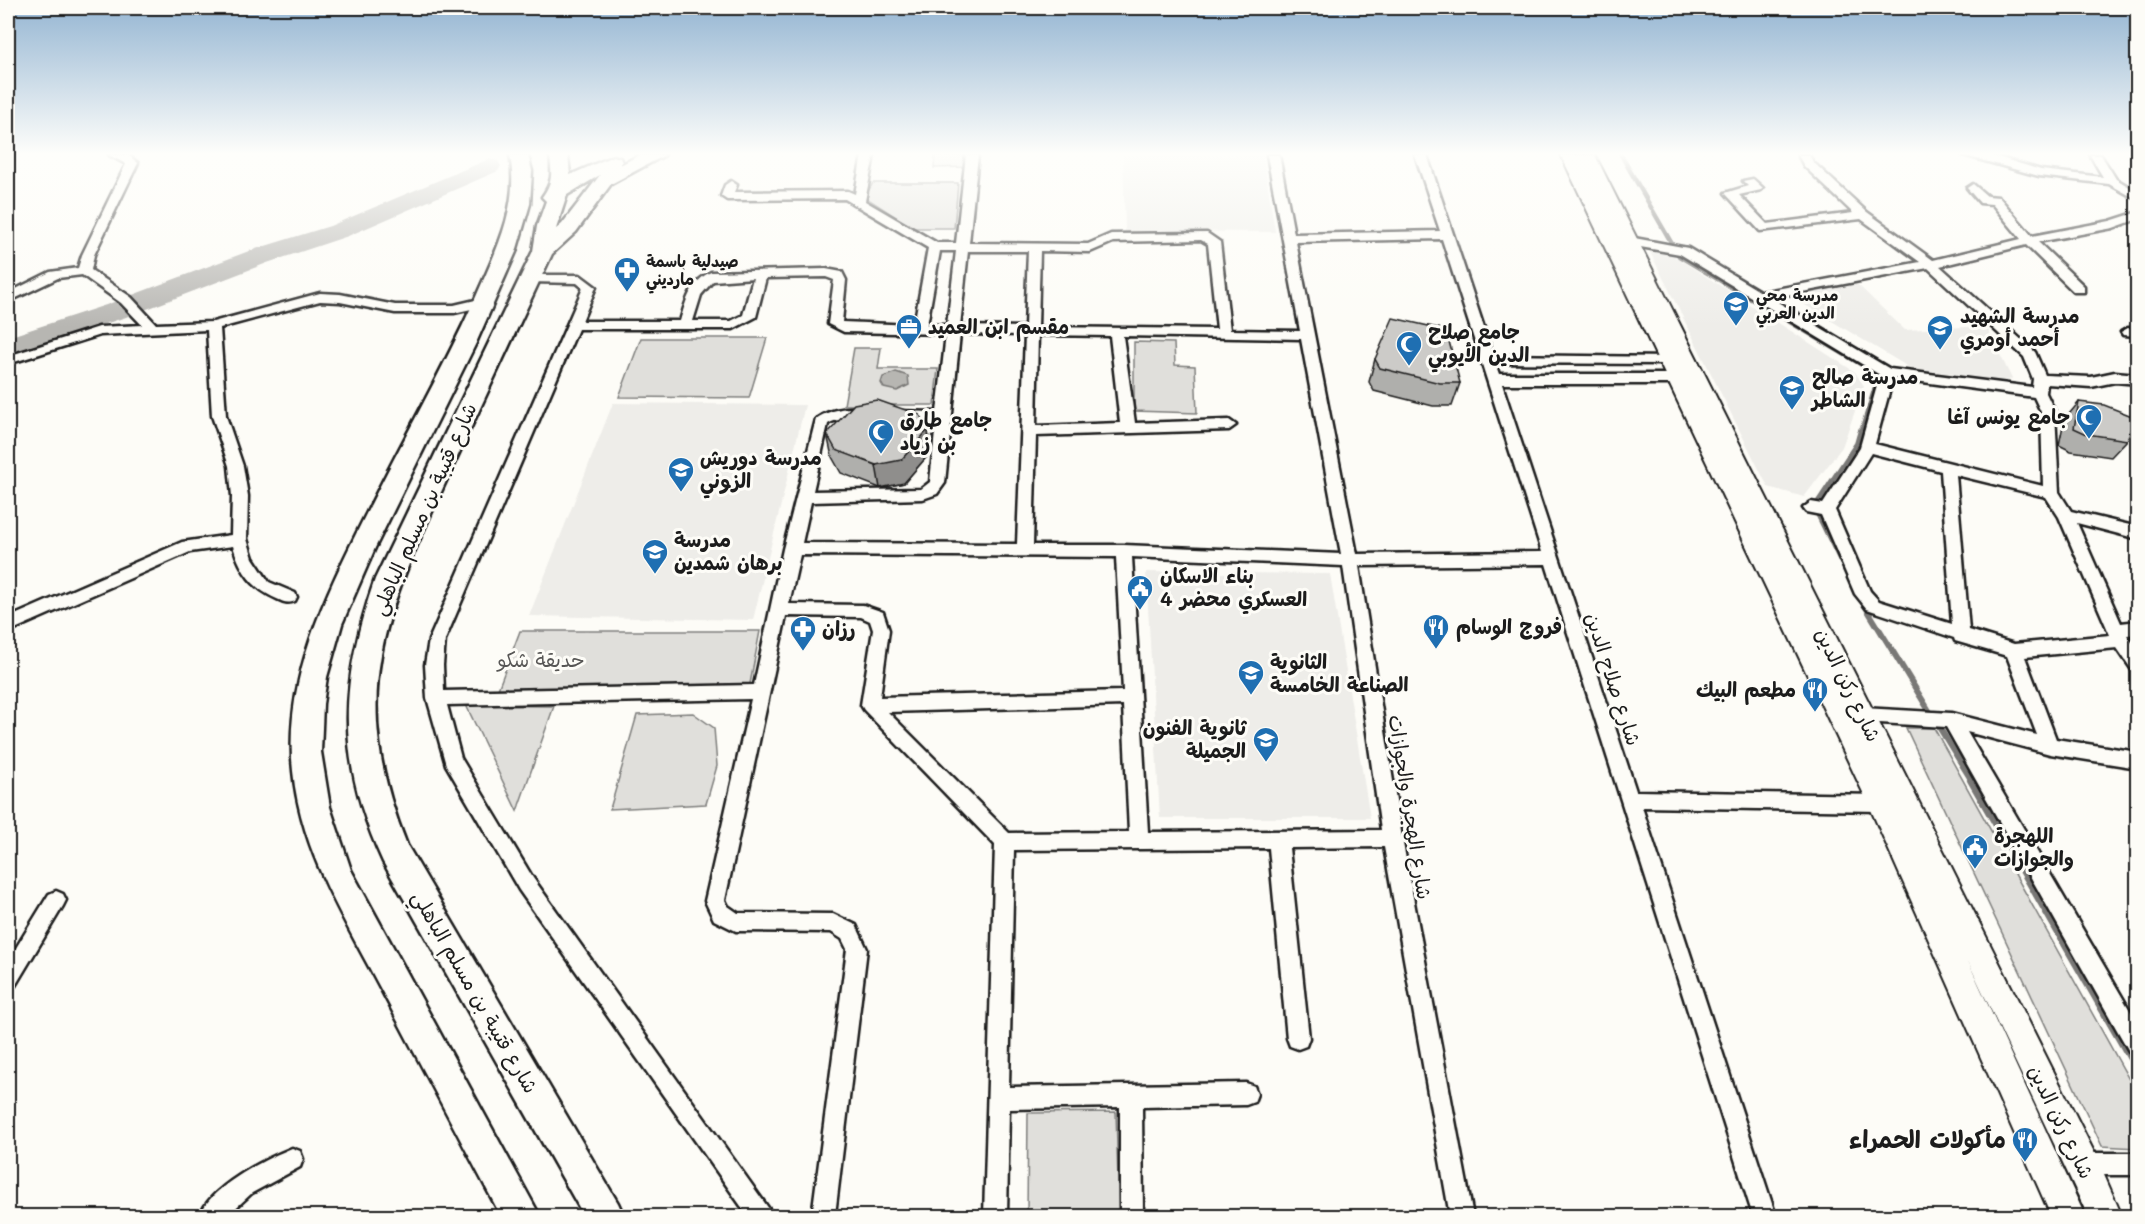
<svg xmlns="http://www.w3.org/2000/svg" width="2145" height="1224" viewBox="0 0 2145 1224" font-family="Mali,'Playpen Sans Arabic',sans-serif">
  <style>
    .built { fill: #eeede9 }
    .green { fill: #e0dfdb; stroke: #7e7e7c; stroke-width: 1.5 }
    .water { fill: #b7b6b2; stroke: #797876; stroke-width: 1.5 }
    .lines { fill: none; stroke-linecap: round; stroke-linejoin: round }
    .stream-far2 { stroke: #797876; stroke-width: 4.5 }
    .stream-far1 { stroke: #797876; stroke-width: 6 }
    .stream { stroke: #797876; stroke-width: 8 }
    .river { fill: #b7b6b2; fill-rule: evenodd }
    .street-casing { stroke: #1c1c1c; stroke-width: 5 }
    .secondary-casing { stroke: #1c1c1c; stroke-width: 4 }
    .primary-casing { stroke: #1c1c1c; stroke-width: 5 }
    .street { fill: #fdfcf7; fill-rule: evenodd }
    .secondary { fill: #fdfcf7; fill-rule: evenodd }
    .primary { fill: #fdfcf7; fill-rule: evenodd }
    .wall { fill: #afafac; stroke: #1c1c1c; stroke-width: 1.5 }
    .shaded-wall { fill: #8f8e8c; stroke: #1c1c1c; stroke-width: 1.5 }
    .building { fill: #cccbc8; stroke: #1c1c1c; stroke-width: 1.5 }
    .labels { text-anchor: middle; stroke-width: 6; stroke-linejoin: round; paint-order: stroke }
    .far-poi-label { font-size: 16px; font-weight: bold; fill: #1c1c1c; stroke: #fdfcf7; text-anchor: start }
    .poi-label { font-size: 20px; font-weight: bold; fill: #1c1c1c; stroke: #fdfcf7; text-anchor: start }
    .street-label { font-size: 20px; fill: #1c1c1c; stroke: #fdfcf7 }
    .park-label { font-size: 20px; fill: #575655; stroke: #fdfcf7 }
    .near-poi-label { font-size: 24px; font-weight: bold; fill: #1c1c1c; stroke: #fdfcf7; text-anchor: end }
  </style>
  <rect width="100%" height="100%" fill="#fdfcf7"/>
  <filter id="ink" filterUnits="userSpaceOnUse"><feTurbulence type="fractalNoise" baseFrequency=".0167" numOctaves="2"/><feDisplacementMap in="SourceGraphic" scale="12" xChannelSelector="R" yChannelSelector="G"/><feConvolveMatrix kernelMatrix="1 2 1 2 8 2 1 2 1" color-interpolation-filters="sRGB"/></filter>
  <g filter="url(#ink)">
    <path class="built" d="M1123 155H1263L1275 232 1125 231Z
      M1650 252 1671 254 1855 372 1864 386 1842 447 1804 497 1768 487Z
      M1856 283 1905 330 1986 326 2012 379 2002 383 1915 371 1795 299 1790 292Z
      M613 403 805 405 753 620 529 616Z
      M1146 572 1330 574 1370 818H1160Z"/>
    <path class="green" d="M935 155H967L966 167 934 168Z
      M873 183H958L954 228H913L865 197Z
      M641 338H767L749 398 619 397Z
      M1134 342 1174 343 1175 365 1195 366 1197 413 1134 411Z
      M854 348H881L878 369H938L934 405H844Z
      M520 631H760L749 689 497 692Z
      M466 705 554 706 517 811Z
      M693 713 714 728 717 766 706 804 610 809 637 715Z
      M1906 728H1934L2137 1094V1148L2102 1146Z
      M1116 1112 1119 1216H1027L1028 1113Z"/>
    <path class="water" d="M896 372 908 376 909 385 897 391 884 388 881 383 883 377Z"/>
    <g class="lines">
      <path class="stream-far2" d="M1621 155 1679 256 1879 375 1861 432"/>
      <path class="stream-far1" d="M1842 563 1819 516 1818 503 1857 444 1861 430
        M1859 596 1972 781"/>
      <path class="stream" d="M1971 780 2138 1071"/>
      <path class="river" d="M489 159 498 161 501 166 498 171 348 236 267 263 126 317 8 356V337L106 305 249 251 330 226Z"/>
      <g class="street-casing">
        <path id="street" d="M8 155H14L8 159Z
          M109 155H128L138 163 94 255 91 270 131 297 156 324 213 322 320 293 340 294 395 305H454L484 298 491 302 489 305 454 313H395L340 302 320 301 220 328 226 416 243 466 248 496 247 539 253 558 269 582 295 593 297 597 295 601C288 604 283 602 277 599 252 588 241 572 233 546L190 552 8 632V618L182 542 231 535 232 496 229 466 212 416 207 330 100 335 8 364V356L99 327 142 325 121 303 82 275 58 278 8 302V293L50 272 78 268 82 255 126 164Z
          M862 155H874L865 201 937 243H956L966 155H978L969 243 1088 244 1111 234 1207 233 1220 242 1230 330 1300 331 1267 155H1279L1294 234 1440 231 1415 155H1427L1493 355 1671 357V363L1666 364 1495 363 1499 374H1675L1682 379 1675 384H1502L1636 791 1881 795 1888 797 1890 803 1888 809 1881 811 1642 807 1776 1216H1753L1546 564 1359 566 1402 838 1473 1216H1450L1384 847 1289 848 1309 1038 1306 1046 1298 1049 1290 1046 1287 1038 1269 848 1014 850 1009 1087 1246 1083 1254 1086 1257 1094 1254 1102 1246 1105 1142 1107 1143 1216H1120V1107L1009 1109 1007 1216H984L995 845 864 710 861 705 873 630 870 621 861 617 786 616 725 900 728 906 738 913 833 914 856 925 867 949 835 1215 812 1216 847 949 842 939 831 932 736 931 714 920 705 901 751 699 447 705 461 758 533 878 774 1216H748L519 890 446 765 427 698 425 665 429 640 583 288 577 283 530 282 525 281V275H580L596 287 582 321H680C686 301 691 281 711 272L826 269 842 272 846 280 842 322 914 325 928 248 845 199 727 200 721 196 725 185 731 181 737 185 734 192 848 191 855 194ZM1442 239 1542 552 1357 554 1296 242ZM1201 240 1208 244 1217 329 1038 327 1040 251 1090 252 1113 242ZM940 251H956L947 325H927ZM968 251H1028L1025 327 960 326ZM826 277 834 280 828 324 844 332 946 334 937 412 898 411 891 416 898 421 936 422 930 482 921 489 813 491 828 424C841 414 863 426 873 415 862 402 828 409 816 419L783 549 754 685 444 691 443 665 445 640 578 329H733L756 317 766 278ZM753 278 743 315 731 321H693L701 295 713 281ZM960 334 1025 335 1017 544 802 543 811 502 923 499 937 494 945 483ZM1038 335 1110 336 1120 423 1036 426ZM1123 336 1301 339 1341 554 1124 545H1033L1036 436 1229 430 1236 425 1229 420 1135 423ZM800 555 1116 557 1123 691 880 697 889 630 883 612 863 605 789 604ZM1132 557 1343 566 1381 830 1148 832ZM1123 705 1129 832 1009 833 888 712Z
          M1798 155H1809L1813 162 1867 212 1933 260 2021 239 1992 204 1980 203 1967 188 1973 184 1987 196 1999 197 2032 236 2110 221 2138 212V219L2113 228 2038 242 2084 286V292H2074L2026 245 1940 266 2035 352 2045 375 2091 377 2115 372 2138 374V384L2115 382 2091 387 2047 384 2046 393 2055 412 2059 492 2071 511 2138 527V539L2077 523 2121 623 2138 621V634L2127 635 2138 651V672L2132 670 2117 648 2025 657 2056 739 2138 752V768L2050 754 1967 732 2138 1024V1055L2130 1053 1946 727 1863 722 1857 720 1854 715 1857 710 1863 708 1951 713 2037 735 2007 656 1955 641 1954 638 1867 609 1855 594 1821 515 1806 512 1803 508 1811 502 1823 504 1860 447 1880 375 1680 254 1629 245 1623 241 1629 237 1688 248 1761 292 1920 262 1861 219 1760 231 1725 193 1748 186 1743 181 1753 179 1763 188 1761 190 1739 195 1767 224 1853 213 1804 166ZM1928 268 2024 357 2033 379 2032 387 1890 369 1771 298ZM1893 378 2034 397 2041 412 2043 486 1875 444ZM1871 453 1941 471 1952 624 1879 601 1870 591 1835 510ZM1956 475 2046 497 2059 517 2110 635 2014 644 1969 630Z
          M1963 155H1991L2041 170 2103 177 2090 155H2101L2116 179 2138 192V200L2109 184 2039 176Z
          M2128 328H2138V336L2123 335 2121 332Z
          M56 891 63 894 66 900 63 906 15 986 8 989V961L49 894Z
          M292 1148 300 1151 303 1159 300 1167 252 1193 227 1216H200C209 1187 265 1159 292 1148Z
          M2082 1153H2138V1175H2082L2074 1172 2071 1164 2074 1156Z"/>
      </g>
      <g class="secondary-casing">
        <path id="secondary" d="M1561 155H1578L1777 563 1578 155H1595L2094 1152 2122 1216H2088L1967 959 2085 1216H2051L1868 803Z"/>
      </g>
      <g class="primary-casing">
        <path id="primary" d="M510 155H528L532 171 530 204 516 252 476 343 375 548 342 624 327 677 323 704 321 752 330 807 351 870 540 1216H501C462 1143 423 1069 384 995 347 924 301 853 293 771 283 678 327 592 367 512 402 441 442 372 475 299 495 253 520 207 510 155Z
          M550 155H568L570 175 613 156 620 158 622 162 620 165 640 155H665L611 184 576 232 552 254C519 324 487 394 454 464 388 607 344 688 407 845L618 1203 624 1216H584L383 862C336 760 339 683 375 579L533 251 537 226 546 201 542 197C553 182 552 174 550 155ZM600 175 562 224 556 229 567 195Z"/>
      </g>
      <use href="#street" class="street"/>
      <use href="#secondary" class="secondary"/>
      <use href="#primary" class="primary"/>
    </g>
    <path class="wall" d="M1375 359 1460 383 1452 406H1433L1374 391 1369 382Z
      M2079 402 2127 440 2111 457 2071 451 2059 445 2064 420Z
      M928 430 930 453 904 483 880 488 841 473 832 457 827 434Z"/>
    <path class="shaded-wall" d="M928 430 930 453 904 483 880 488 876 465Z"/>
    <path class="building" d="M1393 318 1446 330 1460 383H1440L1380 368 1375 359Z
      M877 400 920 415 928 430 901 460 876 465 836 450 827 434 854 404Z
      M2079 402 2104 405 2137 418 2127 440 2087 434 2074 428Z"/>
  </g>
  <linearGradient id="sky" x2="0" y2="1"><stop stop-color="#94b5d2"/><stop offset="0.47" stop-color="#fefefb"/><stop offset="1" stop-color="#fefefb" stop-opacity="0"/></linearGradient>
  <rect width="2145" height="327" fill="url(#sky)"/>
  <defs>
    <g id="pharmacy-pin" transform="scale(1.35)"><path d="M0 17L-7.5 6A9.5 9.5 0 1 1 7.5 6Z" fill="#1f6fb2" stroke="#fdfcf7"/><path d="M-2-6h4v4h4v4h-4v4h-4v-4h-4v-4h4Z" fill="#fff"/></g>
    <g id="school-pin" transform="scale(1.35)"><path d="M0 17L-7.5 6A9.5 9.5 0 1 1 7.5 6Z" fill="#1f6fb2" stroke="#fdfcf7"/><path d="M0-5L7-2L0 1L-7-2ZM-4 1L0 2.5L4 1V4Q0 6-4 4Z" fill="#fff"/></g>
    <g id="office-pin" transform="scale(1.35)"><path d="M0 17L-7.5 6A9.5 9.5 0 1 1 7.5 6Z" fill="#1f6fb2" stroke="#fdfcf7"/><path d="M-6-3h4V-5.5h4V-3h4V5H-6ZM-1-4.5V-3h2v-1.5ZM-6 0V1H6V0Z" fill="#fff"/></g>
    <g id="mosque-pin" transform="scale(1.35)"><path d="M0 17L-7.5 6A9.5 9.5 0 1 1 7.5 6Z" fill="#1f6fb2" stroke="#fdfcf7"/><path d="M3.5-4.9A6 6 0 1 0 3.5 4.9A5 5 0 1 1 3.5-4.9Z" fill="#fff"/></g>
    <g id="civic-pin" transform="scale(1.35)"><path d="M0 17L-7.5 6A9.5 9.5 0 1 1 7.5 6Z" fill="#1f6fb2" stroke="#fdfcf7"/><path d="M-.6-6.5H3V-4.5H.6V-3L4-1V1h2V6H-6V1h2V-1L-.6-3ZM-1.2 2.5V6h2.4V2.5Z" fill="#fff"/></g>
    <g id="restaurant-pin" transform="scale(1.35)"><path d="M0 17L-7.5 6A9.5 9.5 0 1 1 7.5 6Z" fill="#1f6fb2" stroke="#fdfcf7"/><path d="M-5-6h1v4h1v-4h1v4h1v-4h1v5L-1.5 .5V6h-2V.5L-5-1ZM5-6V6H3V1.5H1.5Q1.5-4 5-6Z" fill="#fff"/></g>
  </defs>
  <g fill-rule="evenodd">
    <use href="#pharmacy-pin" x="627" y="270"/>
    <use href="#school-pin" x="1736" y="304"/>
    <use href="#office-pin" x="909" y="327"/>
    <use href="#school-pin" x="1940" y="328"/>
    <use href="#mosque-pin" x="1409" y="344"/>
    <use href="#school-pin" x="1792" y="388"/>
    <use href="#mosque-pin" x="2089" y="417"/>
    <use href="#mosque-pin" x="881" y="432"/>
    <use href="#school-pin" x="681" y="470"/>
    <use href="#school-pin" x="655" y="552"/>
    <use href="#civic-pin" x="1140" y="588"/>
    <use href="#restaurant-pin" x="1436" y="627"/>
    <use href="#pharmacy-pin" x="803" y="629"/>
    <use href="#school-pin" x="1251" y="673"/>
    <use href="#restaurant-pin" x="1815" y="690"/>
    <use href="#school-pin" x="1266" y="740"/>
    <use href="#civic-pin" x="1975" y="847"/>
    <use href="#restaurant-pin" x="2025" y="1140"/>
  </g>
  <g class="labels">
    <g class="far-poi-label">
      <text x="646" y="267">صيدلية باسمة<tspan x="646" dy="18">مارديني</tspan></text>
      <text x="1756" y="301">مدرسة محي<tspan x="1756" dy="18">الدين العربي</tspan></text>
    </g>
    <g class="poi-label">
      <text x="1960" y="323">مدرسة الشهيد<tspan x="1960" dy="23">أحمد أومري</tspan></text>
      <text x="928" y="334">مقسم ابن العميد</text>
      <text x="1428" y="339">جامع صلاح<tspan x="1428" dy="23">الدين الأيوبي</tspan></text>
      <text x="1812" y="384">مدرسة صالح<tspan x="1812" dy="23">الشاطر</tspan></text>
      <text x="2070" y="424" text-anchor="end">جامع يونس آغا</text>
      <text x="900" y="427">جامع طارق<tspan x="900" dy="23">بن زياد</tspan></text>
      <text x="700" y="465">مدرسة دوريش<tspan x="700" dy="23">الزوني</tspan></text>
      <text x="674" y="547">مدرسة<tspan x="674" dy="23">برهان شمدين</tspan></text>
      <text x="1160" y="583">بناء الاسكان<tspan x="1160" dy="23">العسكري محضر 4</tspan></text>
      <text x="1456" y="634">فروج الوسام</text>
      <text x="822" y="636">رزان</text>
      <text x="1270" y="669">الثانوية<tspan x="1270" dy="23">الصناعة الخامسة</tspan></text>
      <text x="1796" y="697" text-anchor="end">مطعم البيك</text>
      <text x="1246" y="735" text-anchor="end">ثانوية الفنون<tspan x="1246" dy="23">الجميلة</tspan></text>
      <text x="1994" y="843">اللهجرة<tspan x="1994" dy="23">والجوازات</tspan></text>
    </g>
    <g class="street-label">
      <text transform="translate(424 509) rotate(-66)" y="7">شارع قتيبة بن مسلم الباهلي</text>
      <text transform="translate(1613 679) rotate(72)" y="7">شارع صلاح الدين</text>
      <text transform="translate(1848 685) rotate(64)" y="7">شارع ركن الدين</text>
      <text transform="translate(1410 807) rotate(81)" y="7">شارع الهجرة والجوازات</text>
      <text transform="translate(475 992) rotate(60)" y="7">شارع قتيبة بن مسلم الباهلي</text>
      <text transform="translate(2061 1122) rotate(64)" y="7">شارع ركن الدين</text>
    </g>
    <g class="park-label">
      <text x="541" y="667">حديقة شكو</text>
    </g>
    <g class="near-poi-label">
      <text x="2006" y="1148">مأكولات الحمراء</text>
    </g>
  </g>
  <rect width="2145" height="1224" fill="none" stroke="#fdfcf7" stroke-width="30"/>
  <rect x="15" y="15" width="2115" height="1194" fill="none" stroke="#1c1c1c" stroke-width="2" filter="url(#ink)"/>
</svg>
